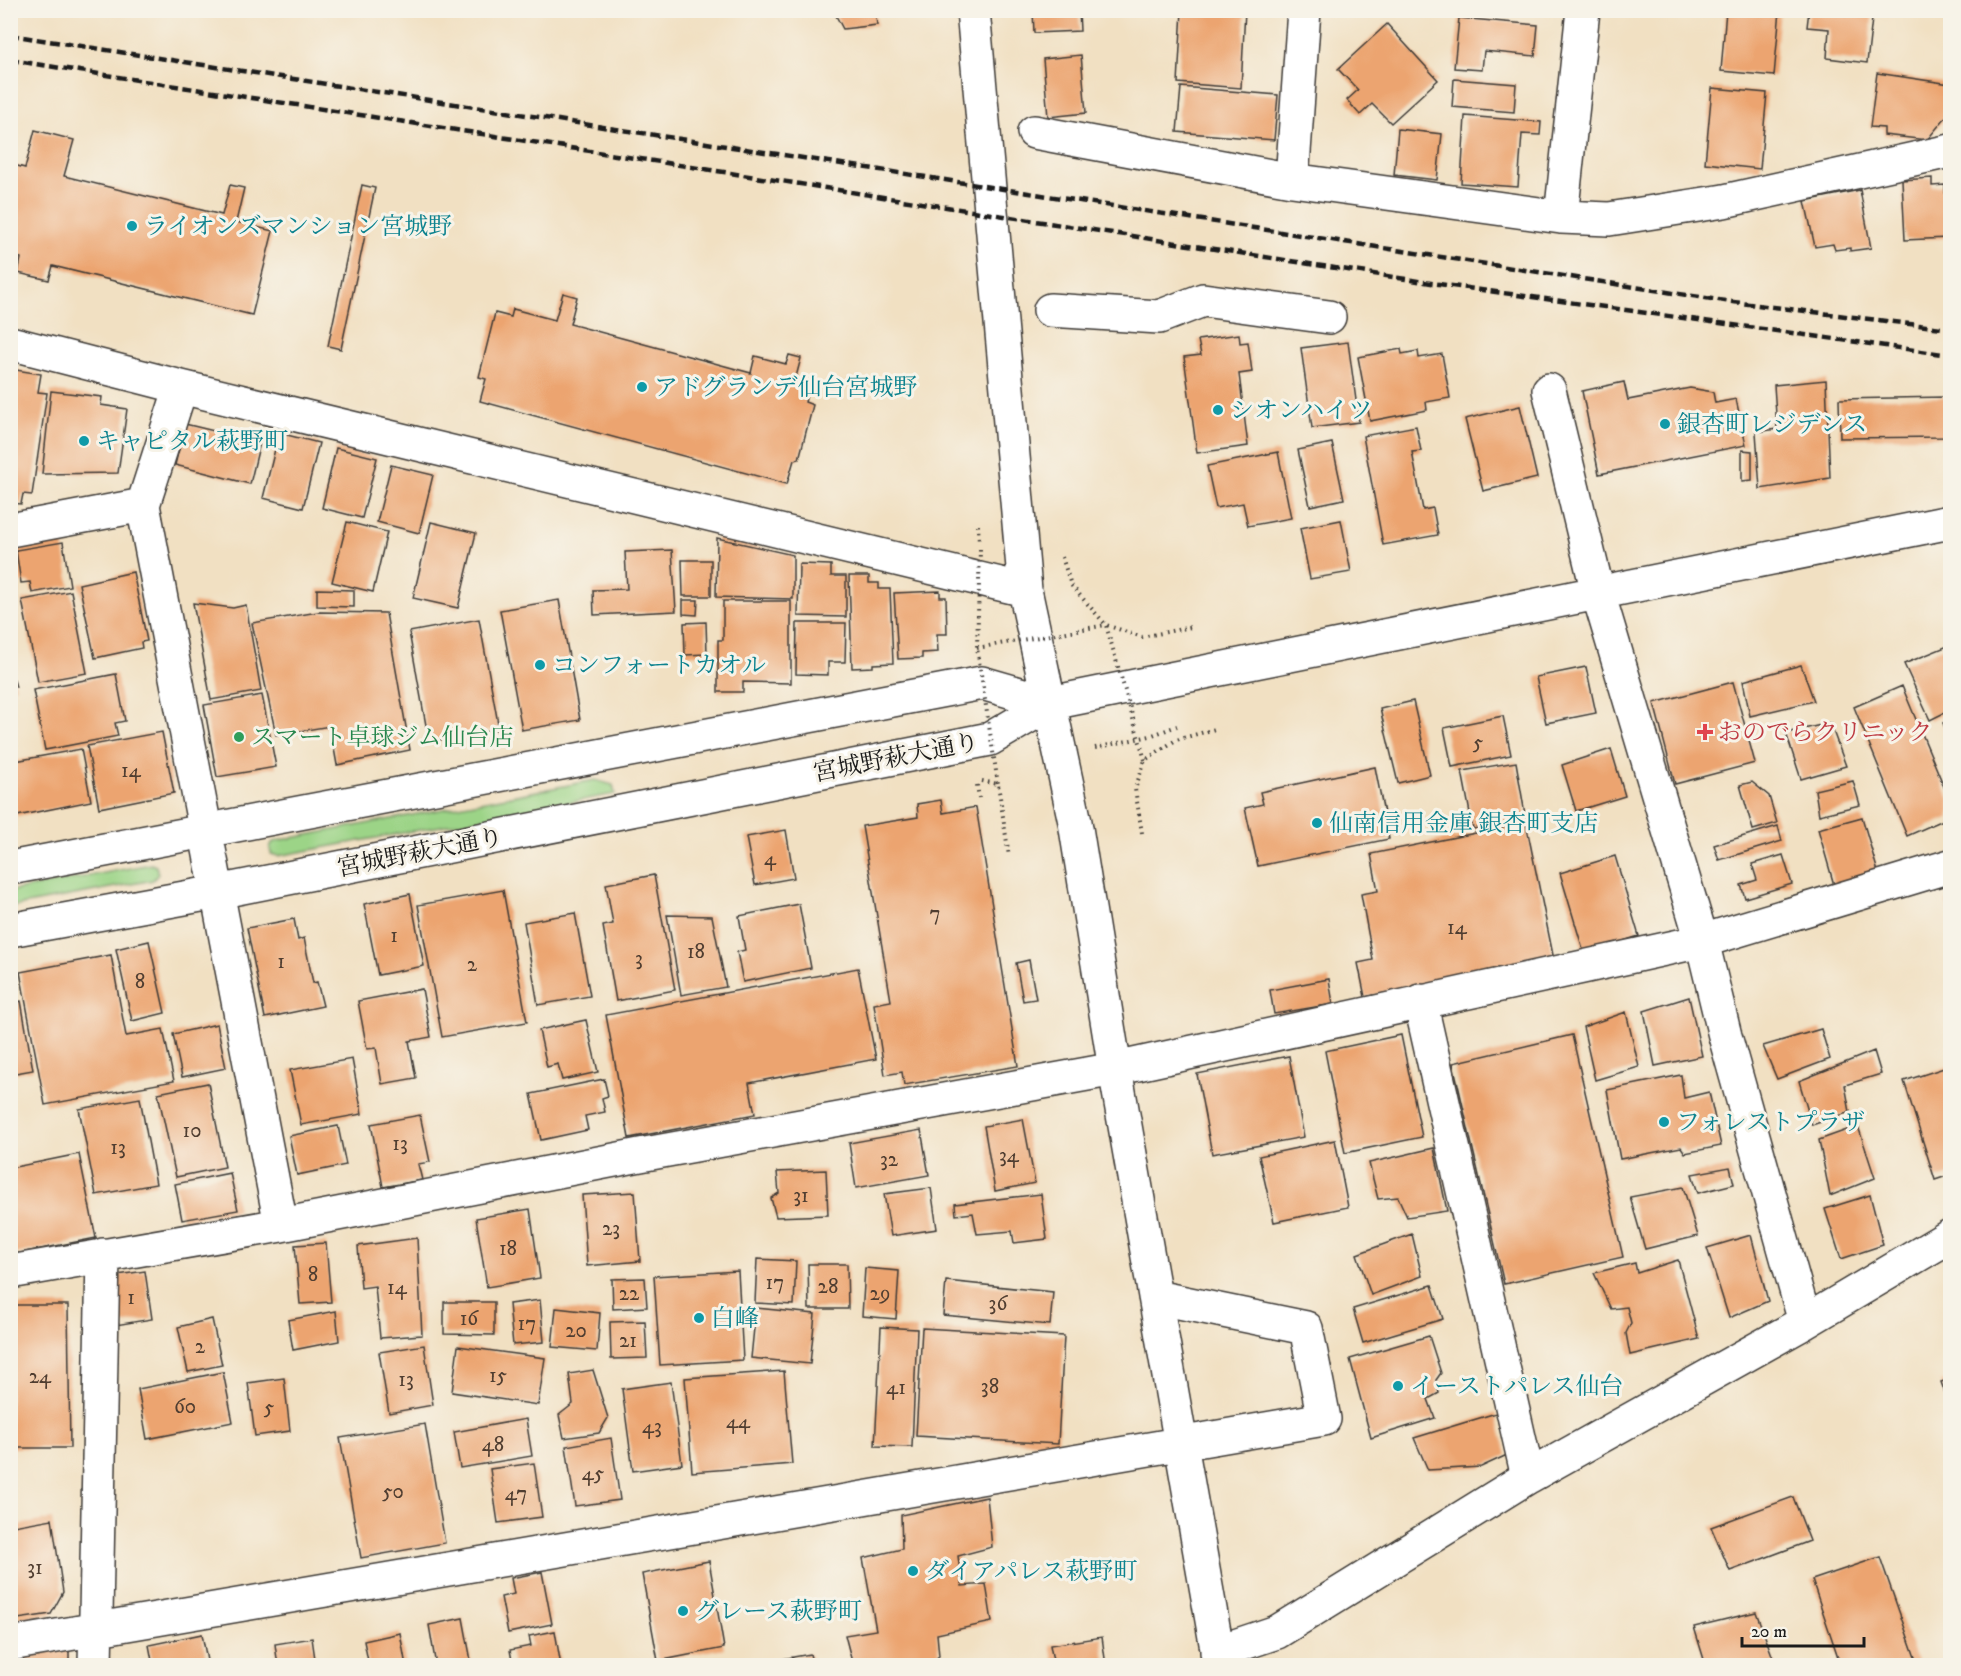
<svg xmlns="http://www.w3.org/2000/svg" width="1961" height="1676" viewBox="0 0 1961 1676" font-family="'IM FELL DW Pica','Noto Serif JP',serif">
  <style>
    .green { fill: #9cd487; stroke: #5c7852; stroke-width: 1.5 }
    .building { fill: #eca470 }
    .lines { fill: none; stroke-linecap: round; stroke-linejoin: round }
    .minor-casing { stroke: #3c3935; stroke-width: 36 }
    .path { stroke: #3c3935; stroke-width: 4; stroke-dasharray: 1.5 4.5; stroke-linecap: butt }
    .minor { stroke: #fff; stroke-width: 33 }
    .rail { stroke: #1c1c1c; stroke-width: 4.5; stroke-dasharray: 9 4.5; stroke-linecap: butt }
    .path-bridge { stroke: #3c3935; stroke-width: 4; stroke-dasharray: 1.5 4.5; stroke-linecap: butt }
    .culture-dot { fill: #0f9aa8; stroke: #f7f3e8; stroke-width: 2 }
    .health-dot { fill: #e0444e; stroke: #f7f3e8; stroke-width: 2 }
    .leisure-dot { fill: #2e9e5b; stroke: #f7f3e8; stroke-width: 2 }
    .labels { text-anchor: middle; stroke-width: 6; stroke-linejoin: round; paint-order: stroke }
    .number-label { font-size: 21px; fill: #503e31 }
    .culture-label { font-size: 24px; fill: #0d838f; stroke: #f7f3e8; text-anchor: start }
    .health-label { font-size: 24px; fill: #be3a42; stroke: #f7f3e8; text-anchor: start }
    .leisure-label { font-size: 24px; fill: #27864d; stroke: #f7f3e8; text-anchor: start }
    .street-label { font-size: 24px; fill: #1c1c1c; stroke: #f7f3e8 }
  </style>
  <rect width="100%" height="100%" fill="#f7f3e8"/>
  <filter id="ink" filterUnits="userSpaceOnUse"><feTurbulence type="fractalNoise" baseFrequency=".0167" numOctaves="2"/><feDisplacementMap in="SourceGraphic" scale="12" xChannelSelector="R" yChannelSelector="G"/><feConvolveMatrix kernelMatrix="1 2 1 2 8 2 1 2 1" color-interpolation-filters="sRGB"/></filter>
  <filter id="wash" filterUnits="userSpaceOnUse"><feTurbulence type="fractalNoise" baseFrequency=".008" numOctaves="4" result="noise"/><feDisplacementMap in="SourceGraphic" scale="24" xChannelSelector="R" yChannelSelector="G"/><feGaussianBlur stdDeviation="1.35" result="paint"/><feColorMatrix in="noise" values="0 0 0 0 0 0 0 0 0 0 0 0 0 0 0 0 0 1.4 0 .05"/><feComposite in="paint" operator="in"/></filter>
  <g filter="url(#wash)">
    <rect width="100%" height="100%" fill="#f1e0c2"/>
    <path class="green" d="M11 255 21 258 11 306Z
      M595 780 613 785 615 794 278 856 271 854 270 848 272 843 276 841Z
      M151 864 156 866 158 874 153 880 11 907V891Z"/>
    <g id="blocks">
      <path class="building" d="M833 10H875L877 25 843 29Z
        M1033 10H1079L1080 31 1034 33Z
        M1182 10H1245L1241 88 1178 83Z
        M1726 10H1780L1774 76 1721 71Z
        M1809 10H1873L1867 63 1827 58 1829 29 1807 27Z
        M1459 18 1538 25 1535 56 1484 51 1482 70 1454 68Z
        M1387 24 1438 80 1391 123 1372 104 1360 115 1347 100 1358 90 1338 69Z
        M1081 55 1086 113 1048 117 1043 59Z
        M1877 73 1950 84V112L1927 140 1884 135V128L1870 127Z
        M1454 79 1516 84 1514 112 1452 107Z
        M1181 87 1278 95 1274 140 1177 132Z
        M1712 88 1767 93 1760 169 1705 163Z
        M1465 116 1541 122 1540 135 1522 134 1518 187 1461 183Z
        M1398 129 1442 134 1437 180 1394 175Z
        M35 130 74 140 64 176 222 215 230 185 244 188 236 222 273 231 252 315 53 266 49 280 18 273 21 258 10 255V164L25 168Z
        M1932 178V186L1945 185 1947 238 1905 240 1902 180Z
        M362 185 375 188 341 349 328 346Z
        M1860 190 1871 248 1850 251V248L1835 250 1833 244 1815 247 1805 201Z
        M563 293 577 297 570 324 751 373 755 356 786 364 789 355 801 358 795 381 801 382 799 392 807 394 805 402 813 405 799 459 794 460 787 484 480 401 486 379 479 377 495 313 511 317 513 309 555 320Z
        M1239 334 1240 343 1248 342 1252 372 1239 374 1248 446 1197 453 1184 357 1201 355 1198 340Z
        M1348 342 1359 422 1312 428 1301 348Z
        M1401 349 1402 354 1418 351 1419 358 1442 354 1450 398 1426 402 1427 410 1370 421 1358 357Z
        M10 369 41 374 38 392 47 393 32 495 23 494 21 504 10 503Z
        M1826 380 1830 478 1760 489 1756 432 1777 429 1774 385Z
        M1624 382 1628 400 1690 388 1713 392 1715 403 1736 399 1746 445 1599 474 1582 391Z
        M51 391 102 397 101 405 127 409 118 473 42 474Z
        M1945 397 1946 437 1840 438 1839 399Z
        M1520 406 1537 478 1483 491 1465 419Z
        M185 424 260 442 250 484 175 465Z
        M1416 426 1421 451 1412 452 1423 510 1433 508 1438 535 1383 545 1363 436Z
        M279 433 319 443 303 508 263 498Z
        M1332 443 1344 499 1310 506 1298 450Z
        M336 448 377 458 362 518 322 508Z
        M1742 450 1752 451V480L1742 481Z
        M1278 452 1291 518 1248 526 1243 503 1216 508 1207 466Z
        M391 465 433 475 419 533 377 522Z
        M1341 520 1351 572 1310 579 1300 528Z
        M347 522 387 532 373 592 332 582Z
        M431 522 476 533 458 608 413 598Z
        M717 538 793 555V599L716 597Z
        M63 542 70 586 32 593 30 582 21 583 16 550Z
        M672 550 676 611 594 615 593 590 627 589 625 552Z
        M682 560H711V596H683Z
        M799 564 831 565V576H846V617L798 616Z
        M133 572 147 641 141 642 142 648 95 658 79 584Z
        M849 576H869V583H879V589H890L893 663 873 664V667L852 668Z
        M317 589 354 590V607L317 606Z
        M71 591 87 673 38 682 22 600Z
        M940 591V597H946L947 634H937L938 652 922 653V658L898 659 894 593Z
        M559 600 580 720 522 730 500 610Z
        M683 600H698L697 615 683 614Z
        M723 601H791V683L743 682V692H718V640H723Z
        M193 603 233 608 246 605 261 691 211 700Z
        M318 612 386 613 410 750 337 765 330 726 276 735 252 623Z
        M479 619 499 729 429 742 409 632Z
        M706 622 707 654 685 655 684 623Z
        M797 623H846L845 662H828V675L796 674Z
        M1950 645V710L1930 720 1904 664Z
        M1801 665 1814 701 1750 716 1743 681Z
        M10 667 16 687 10 688Z
        M1586 667 1596 713 1546 723 1536 677Z
        M116 674 125 721 115 723 118 736 45 750 33 690Z
        M1733 682 1755 763 1675 784 1654 703Z
        M1902 686 1950 801V817L1907 836 1854 707Z
        M262 695 276 767 217 777 204 705Z
        M1413 701 1430 775 1398 783 1380 709Z
        M1503 716 1511 755 1452 767 1444 728Z
        M1950 720V740L1943 723Z
        M1830 723 1846 766 1801 779 1786 733Z
        M162 732 174 793 99 808 87 746Z
        M81 749 91 801 17 816 10 780V762Z
        M1611 749 1625 796 1576 811 1562 765Z
        M1516 762 1526 820 1473 829 1462 771Z
        M1375 767 1389 839 1258 866 1245 808 1263 804 1260 792Z
        M1853 781 1860 805 1819 815 1815 790Z
        M1752 782 1769 796 1777 823 1753 830 1740 785Z
        M941 800 943 813 976 807 1018 1066 904 1085 902 1072 885 1075 874 1004 891 1001 862 826 918 817 917 804Z
        M1862 817 1878 872 1834 885 1818 829Z
        M1526 823 1554 960 1365 997 1358 963 1373 960 1361 894 1378 891 1371 854Z
        M1778 826 1782 841 1719 860 1714 845Z
        M786 830 794 878 755 885 746 837Z
        M1783 855 1792 884 1745 898 1741 885 1757 880 1752 864Z
        M1615 856 1639 936 1584 953 1560 873Z
        M654 875 675 990 616 1001 603 926 613 924 606 884Z
        M503 890 527 1022 442 1037 418 905Z
        M410 894 424 966 378 975 364 904Z
        M1950 900V915L1946 902Z
        M799 904 811 968 743 982 737 952 745 950 739 916Z
        M575 913 590 996 538 1005 524 922Z
        M667 915 712 916 726 987 681 995Z
        M294 919 298 940 304 938 313 983 317 982 323 1006 265 1018 247 928Z
        M149 941 165 1013 132 1021 116 949Z
        M111 955 126 1036 163 1029 174 1081 45 1105 20 972Z
        M1029 960 1036 999 1023 1001 1016 963Z
        M858 968 876 1059 749 1083 755 1114 629 1138 606 1015Z
        M1329 979 1333 1004 1274 1014 1270 990Z
        M422 989 431 1037 409 1041 416 1078 382 1084 376 1048 367 1049 358 1001Z
        M1689 997 1702 1056 1655 1066 1644 1011Z
        M21 1001 33 1070 10 1074V1003Z
        M1626 1012 1639 1067 1595 1080 1583 1027Z
        M586 1020 598 1072 562 1080 558 1064 547 1067 539 1030Z
        M217 1024 226 1068 182 1077 173 1034Z
        M1821 1029 1830 1059 1777 1079 1763 1046Z
        M1401 1035 1422 1137 1345 1153 1325 1051Z
        M1572 1035 1623 1257 1504 1284 1453 1063Z
        M1874 1051 1881 1074 1845 1085 1850 1112 1812 1125 1799 1081Z
        M1289 1056 1304 1137 1212 1154 1197 1074Z
        M352 1059 362 1114 301 1125 290 1070Z
        M1950 1066V1175L1935 1180 1904 1081Z
        M1681 1075 1684 1098 1709 1092 1721 1146 1685 1153 1681 1147 1620 1159 1607 1090Z
        M604 1079 608 1096 602 1098 605 1112 585 1116 588 1130 541 1140 531 1094Z
        M208 1083 225 1167 176 1177 158 1093Z
        M140 1098 156 1184 96 1195 79 1109Z
        M420 1115 430 1162 418 1164 422 1180 383 1187 371 1124Z
        M1023 1119 1035 1183 995 1191 984 1126Z
        M338 1126 346 1165 297 1175 289 1136Z
        M1858 1126 1875 1178 1830 1196 1819 1140Z
        M921 1130 929 1175 856 1188 849 1143Z
        M1335 1140 1348 1207 1274 1222 1259 1156Z
        M1434 1148 1447 1211 1407 1217 1398 1197 1378 1199 1369 1163Z
        M79 1154 96 1238 10 1255V1168Z
        M1730 1167 1734 1184 1698 1193 1692 1174Z
        M826 1170 828 1215 776 1217 771 1198 779 1193 777 1172Z
        M230 1173 238 1210 182 1220 175 1184Z
        M1683 1187 1698 1236 1645 1249 1630 1197Z
        M931 1188 937 1229 891 1236 884 1194Z
        M635 1192 640 1261 587 1266 582 1195Z
        M1041 1194 1047 1239 1014 1243 1012 1231 977 1234 973 1213 956 1215 955 1204Z
        M1870 1195 1883 1245 1841 1259 1825 1209Z
        M530 1209 540 1278 487 1287 476 1218Z
        M1412 1234 1422 1276 1371 1295 1357 1254Z
        M1751 1235 1768 1301 1729 1318 1707 1248Z
        M417 1238 422 1335 380 1338 375 1286 361 1288 358 1246Z
        M326 1243 331 1302 300 1304 295 1245Z
        M757 1259 796 1261 794 1305 755 1303Z
        M1678 1260 1699 1339 1630 1355 1626 1333 1631 1323 1627 1307 1611 1309 1594 1273 1635 1263 1637 1273Z
        M808 1264H847L848 1309H809Z
        M865 1268 899 1271 896 1319 862 1316Z
        M145 1271 152 1319 116 1325 111 1276Z
        M738 1271 743 1360 660 1365 654 1276Z
        M645 1278 647 1307 613 1309 612 1279Z
        M946 1281 1053 1292 1050 1325 943 1315Z
        M1432 1285 1443 1319 1363 1343 1353 1309Z
        M540 1300 544 1342 513 1345 509 1304Z
        M444 1302H494V1335L444 1334Z
        M10 1305H68L70 1448H10Z
        M556 1308 600 1313 597 1351 552 1347Z
        M756 1308 815 1314 810 1364 751 1358Z
        M336 1311 339 1341 293 1350 288 1320Z
        M212 1319 222 1365 188 1372 178 1327Z
        M645 1321 647 1358 611 1359 610 1322Z
        M881 1327 917 1329 912 1447 875 1446Z
        M922 1328 1064 1336 1058 1444 916 1436Z
        M1429 1336 1441 1373 1436 1380 1439 1393 1428 1399 1435 1418 1371 1438 1350 1359Z
        M424 1345 433 1405 389 1413 379 1352Z
        M458 1346 545 1358 538 1405 452 1392Z
        M593 1370 608 1418 599 1433 564 1438 559 1415 573 1404 569 1374Z
        M784 1371 792 1464 692 1472 685 1378Z
        M223 1372 233 1422 147 1439 138 1389Z
        M284 1378 290 1431 255 1436 248 1383Z
        M1950 1379V1407L1941 1382Z
        M671 1382 682 1464 633 1471 622 1389Z
        M1496 1413 1507 1455 1481 1467 1428 1470 1414 1438Z
        M526 1419 532 1456 460 1468 454 1432Z
        M425 1424 445 1543 361 1558 340 1438Z
        M611 1438 620 1500 575 1506 566 1446Z
        M534 1463 542 1517 498 1523 490 1469Z
        M987 1497 992 1547 958 1556 962 1586 986 1584 992 1622 937 1634 939 1656 927 1666H853L845 1635 876 1630 863 1558 902 1549 901 1515Z
        M1793 1497 1810 1541 1730 1571 1711 1527Z
        M52 1519 63 1592 51 1614 18 1619 15 1609 10 1605V1542L15 1541 13 1526Z
        M1880 1557 1918 1666H1841L1812 1580Z
        M709 1561 724 1648 658 1661 642 1574Z
        M542 1572 552 1624 508 1633 501 1597 514 1594 511 1578Z
        M1756 1612 1776 1666H1706L1694 1627Z
        M463 1618 472 1666H436L429 1625Z
        M555 1631 561 1666H513L510 1650 531 1646 529 1636Z
        M400 1633 406 1666H369L364 1641Z
        M202 1634 208 1666H153L149 1645Z
        M1102 1637 1106 1666H1054L1050 1645Z
        M312 1638 316 1666H278L275 1644Z
        M69 1650V1666H19V1652Z
        M810 1654 813 1666H771V1661Z"/>
    </g>
  </g>
  <g filter="url(#ink)">
    <use href="#blocks" fill-opacity="0" stroke="#3c3935" stroke-width="1.5"/>
    <g class="lines">
      <g class="minor-casing">
        <path id="minor" d="M973 10 1025 590 1075 822 1115 1069 1220 1666
          M1034 132 1292 180 1561 217 1609 219 1724 201 1950 151
          M1292 180 1304 10
          M1561 217 1583 10
          M1050 310 1159 317 1203 300 1329 317
          M10 343 181 387 1025 590
          M181 387 143 505 281 1225
          M1549 390 1598 593 1702 941 1725 1036 1805 1322
          M10 530 143 505
          M10 868 982 683 1051 703
          M10 930 217 892 990 739 1051 703 1950 522
          M1420 1001 1528 1477
          M10 1272 281 1225 640 1155 1115 1069 1702 941 1950 866
          M10 1644 1324 1419 1306 1328 1155 1297
          M1217 1652 1277 1632 1528 1477 1805 1322 1950 1236
          M95 1666 103 1255"/>
      </g>
      <path class="path" d="M978 525 979 542
        M1062 557 1071 585 1106 625 1142 637 1191 627
        M1095 748 1150 736 1177 726
        M982 781 998 784 1009 856
        M977 785 979 798
        M1142 833 1135 789 1145 760 1176 740 1215 729"/>
      <use href="#minor" class="minor"/>
      <path class="rail" d="M10 35 1725 301 1950 329
        M10 60 1431 283 1950 355"/>
      <path class="path-bridge" d="M980 549 977 648 998 784
        M977 648 1106 625 1145 760"/>
    </g>
  </g>
  <g class="culture-dot">
    <circle cx="132" cy="226" r="6"/>
    <circle cx="642" cy="387" r="6"/>
    <circle cx="1218" cy="410" r="6"/>
    <circle cx="1665" cy="424" r="6"/>
    <circle cx="84" cy="441" r="6"/>
    <circle cx="540" cy="665" r="6"/>
    <circle cx="1317" cy="823" r="6"/>
    <circle cx="1664" cy="1122" r="6"/>
    <circle cx="699" cy="1318" r="6"/>
    <circle cx="1398" cy="1386" r="6"/>
    <circle cx="913" cy="1571" r="6"/>
    <circle cx="683" cy="1611" r="6"/>
  </g>
  <path class="health-dot" d="M1702 723h6v6h6v6h-6v6h-6v-6h-6v-6h6z"/>
  <circle class="leisure-dot" cx="239" cy="737" r="6"/>
  <g class="labels">
    <g class="number-label">
      <text x="1478" y="749">5</text>
      <text x="131" y="777">14</text>
      <text x="770" y="865">4</text>
      <text x="935" y="920">7</text>
      <text x="1457" y="934">14</text>
      <text x="394" y="942">1</text>
      <text x="696" y="958">18</text>
      <text x="639" y="965">3</text>
      <text x="281" y="968">1</text>
      <text x="472" y="971">2</text>
      <text x="140" y="988">8</text>
      <text x="192" y="1137">10</text>
      <text x="400" y="1150">13</text>
      <text x="118" y="1154">13</text>
      <text x="1009" y="1162">34</text>
      <text x="889" y="1166">32</text>
      <text x="801" y="1202">31</text>
      <text x="611" y="1235">23</text>
      <text x="508" y="1255">18</text>
      <text x="313" y="1281">8</text>
      <text x="775" y="1289">17</text>
      <text x="828" y="1293">28</text>
      <text x="397" y="1294">14</text>
      <text x="629" y="1300">22</text>
      <text x="880" y="1300">29</text>
      <text x="131" y="1304">1</text>
      <text x="998" y="1310">36</text>
      <text x="469" y="1325">16</text>
      <text x="527" y="1330">17</text>
      <text x="576" y="1337">20</text>
      <text x="628" y="1347">21</text>
      <text x="200" y="1353">2</text>
      <text x="498" y="1382">15</text>
      <text x="40" y="1383">24</text>
      <text x="406" y="1386">13</text>
      <text x="990" y="1393">38</text>
      <text x="896" y="1394">41</text>
      <text x="185" y="1413">60</text>
      <text x="269" y="1414">5</text>
      <text x="738" y="1428">44</text>
      <text x="652" y="1433">43</text>
      <text x="493" y="1451">48</text>
      <text x="593" y="1480">45</text>
      <text x="393" y="1498">50</text>
      <text x="516" y="1500">47</text>
      <text x="35" y="1574">31</text>
    </g>
    <g class="culture-label">
      <text x="144" y="234">ライオンズマンション宮城野</text>
      <text x="654" y="395">アドグランデ仙台宮城野</text>
      <text x="1230" y="418">シオンハイツ</text>
      <text x="1677" y="432">銀杏町レジデンス</text>
      <text x="96" y="449">キャピタル萩野町</text>
      <text x="552" y="673">コンフォートカオル</text>
      <text x="1329" y="831">仙南信用金庫 銀杏町支店</text>
      <text x="1676" y="1130">フォレストプラザ</text>
      <text x="711" y="1326">白峰</text>
      <text x="1410" y="1394">イーストパレス仙台</text>
      <text x="925" y="1579">ダイアパレス萩野町</text>
      <text x="695" y="1619">グレース萩野町</text>
    </g>
    <g class="health-label">
      <text x="1718" y="740">おのでらクリニック</text>
    </g>
    <g class="leisure-label">
      <text x="251" y="745">スマート卓球ジム仙台店</text>
    </g>
    <g class="street-label">
      <text transform="translate(896 757) rotate(-11)" y="8">宮城野萩大通り</text>
      <text transform="translate(420 852) rotate(-11)" y="8">宮城野萩大通り</text>
    </g>
  </g>
  <rect width="1961" height="1676" fill="none" stroke="#f7f3e8" stroke-width="36"/>
  <path d="M1742 1637v9h122v-9" fill="none" stroke="#1c1c1c" stroke-width="3"/>
  <text x="1751" y="1637" font-size="18" fill="#1c1c1c" stroke="#f7f3e8" stroke-width="4.5" paint-order="stroke">20 m</text>
</svg>
